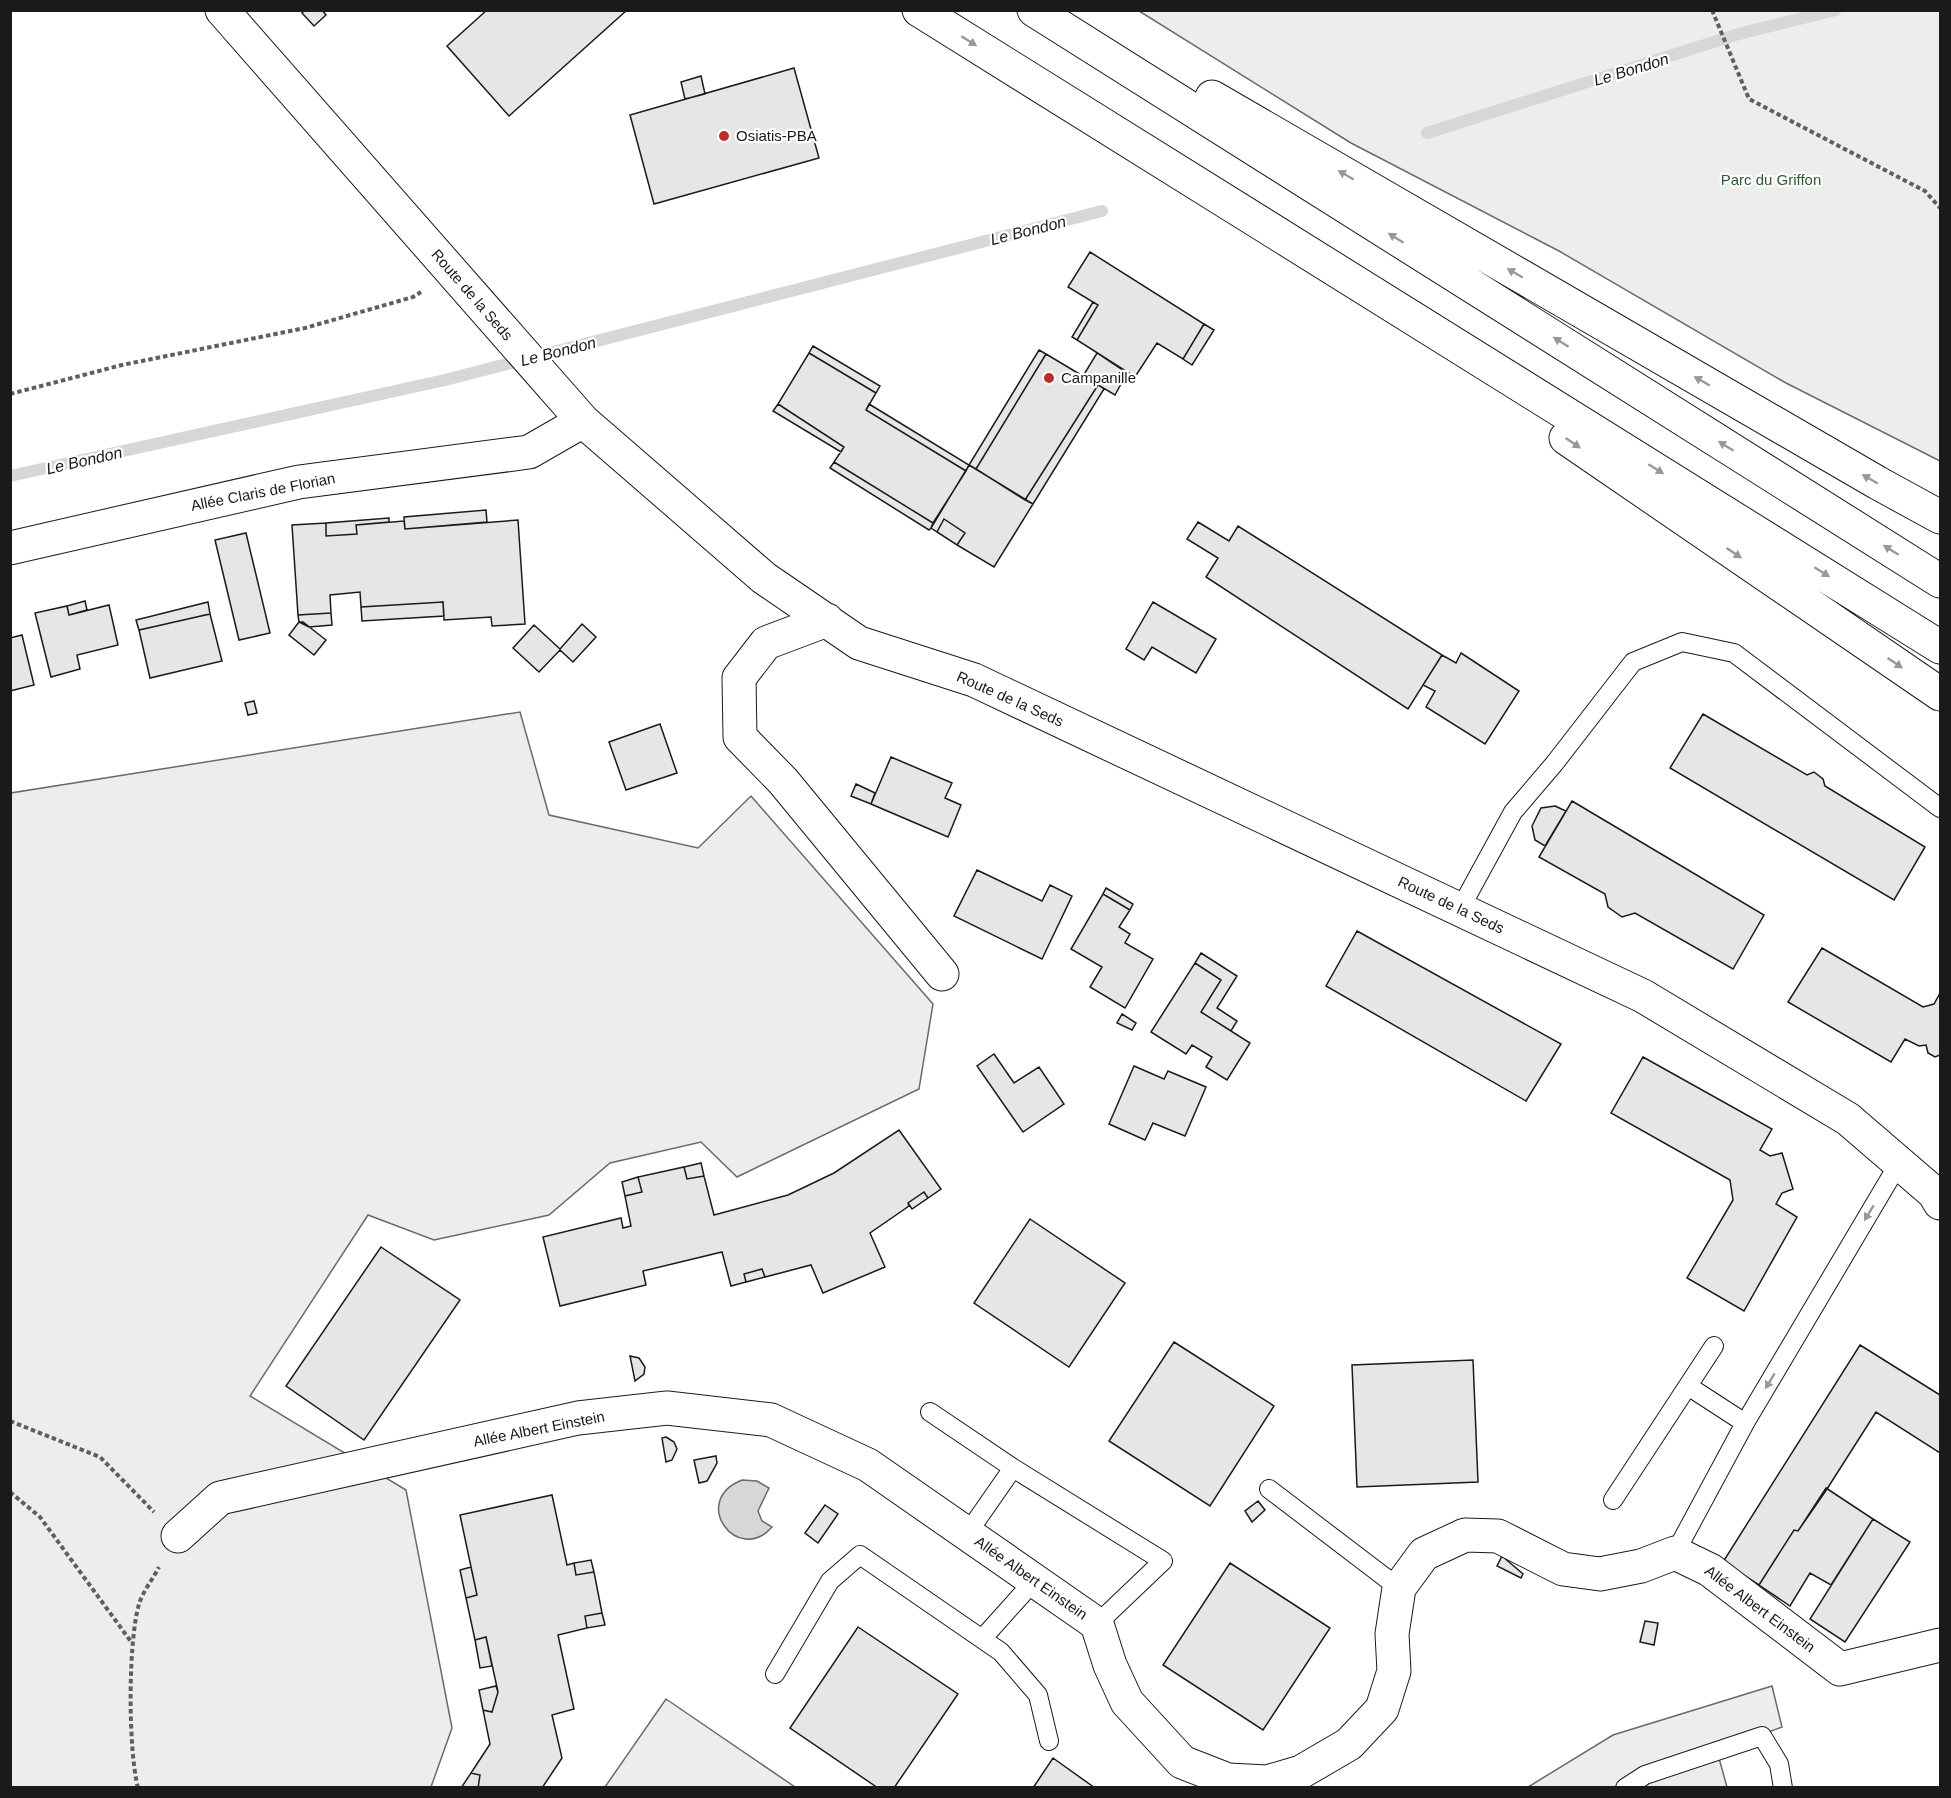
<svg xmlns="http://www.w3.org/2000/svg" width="1951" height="1798" viewBox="0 0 1951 1798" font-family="Arial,sans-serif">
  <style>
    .built { fill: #ededed; stroke: #6a6a6a; stroke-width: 1.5 }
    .water { fill: #d7d7d7; stroke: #6a6a6a; stroke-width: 1.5 }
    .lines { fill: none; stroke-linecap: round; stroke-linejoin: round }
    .stream { stroke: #d7d7d7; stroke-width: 12 }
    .building { fill: #e6e6e6; stroke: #1a1a1a; stroke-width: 1.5 }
    .lane-casing { stroke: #1a1a1a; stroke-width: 20 }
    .street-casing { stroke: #1a1a1a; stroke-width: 35 }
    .highway-casing { stroke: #1a1a1a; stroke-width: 35 }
    .path { stroke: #5f5f5f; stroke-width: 4; stroke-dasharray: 4.5 3; stroke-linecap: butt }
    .lane { stroke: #fff; stroke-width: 18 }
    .street { stroke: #fff; stroke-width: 33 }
    .highway { stroke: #fff; stroke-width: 33 }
    .oneway { fill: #989898 }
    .poi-dot { fill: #c62828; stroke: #fff; stroke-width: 2 }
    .labels { text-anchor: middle; stroke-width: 4.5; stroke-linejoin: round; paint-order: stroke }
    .poi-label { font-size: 15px; fill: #1a1a1a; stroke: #fff; text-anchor: start }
    .park-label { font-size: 15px; fill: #2b5a34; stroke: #fff }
    .street-label { font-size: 15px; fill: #1a1a1a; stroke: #fff }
    .water-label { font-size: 16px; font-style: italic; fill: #1a1a1a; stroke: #fff }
  </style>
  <rect width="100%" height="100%" fill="#fff"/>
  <path class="built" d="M1139 11H1940V461L1786 383 1559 251 1351 143Z
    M520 712 549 815 698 848 751 796 933 1004 919 1089 737 1177 701 1142 610 1163 549 1215 434 1240 368 1215 250 1396 406 1490 452 1728 431 1787 11 1788V793Z
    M1772 1686 1782 1727 1717 1751 1727 1787H1528L1613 1735Z
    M666 1699 795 1787H605Z"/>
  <path class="water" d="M742 1480 757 1481 769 1488 758 1511 762 1521 772 1527C738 1566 689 1501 742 1480Z"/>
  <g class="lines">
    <path class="stream" d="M1427 133 1742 33 1836 10
      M10 476 445 380 1102 211"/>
  </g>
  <path class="building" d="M305 10H322L326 15 314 26 302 13Z
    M487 10H627L509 116 447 46Z
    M794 68 819 158 654 204 630 115Z
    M701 76 705 94 685 99 681 82Z
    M1090 252 1204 324 1183 359 1157 343 1135 377 1077 340 1098 305 1068 287Z
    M1093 302 1098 305 1077 340 1072 337Z
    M1204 324 1214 330 1192 365 1183 359Z
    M813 346 880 386 876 393 809 353Z
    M1039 350 1046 354 976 469 969 465Z
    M809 353 876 393 866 410 966 471 933 523 834 462 844 447 778 404Z
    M1097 353 1127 373 1115 395 1083 376Z
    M1046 354 1098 385 1025 500 976 469Z
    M1098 385 1104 389 1033 504 1025 500Z
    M778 404 844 447 841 452 773 411Z
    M869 404 969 465 966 471 866 410Z
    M834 462 933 523 931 528 929 530 830 468Z
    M969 465 1033 504 994 567 957 545 965 533 944 519 937 532 931 528Z
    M486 510 487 522 405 529 404 517Z
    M389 518V522L356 525 357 534 326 536V523Z
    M944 519 965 533 957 545 937 532Z
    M518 520 525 624 492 626 491 617 444 620 443 602 361 607 360 592 330 595 331 613 298 615 292 525 326 523V536L357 534 356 525 404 521 405 529Z
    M1198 522 1229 541 1238 526 1442 655 1408 709 1206 577 1218 558 1187 539Z
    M246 533 270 633 239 640 215 540Z
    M85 601 87 610 69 615 67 606Z
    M208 602 210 614 139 630 136 620Z
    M443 602 444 616 362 621 361 607Z
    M1153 602 1216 639 1196 673 1152 647 1144 660 1126 649Z
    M109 605 118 645 77 655 80 669 51 677 35 613 67 606 69 615Z
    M331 613 332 625 309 627 299 622 298 615Z
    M210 614 222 661 150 678 139 630Z
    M299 622H303L326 640 314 655 289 635Z
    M582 624 596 637 573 662 560 650 539 672 513 648 534 625 560 649Z
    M22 635 34 685 10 691V638Z
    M1461 653 1519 691 1485 744 1426 707 1435 691 1423 685 1442 655 1456 663Z
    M254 701 257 713 248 715 245 703Z
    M1703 714 1807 775 1814 772 1823 779 1825 786 1925 847 1894 900 1670 768Z
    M660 724 677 773 626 790 609 742Z
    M891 757 952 783 945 798 961 805 948 837 871 804Z
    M856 784 875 793 871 804 851 796Z
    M1572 801 1764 915 1733 969 1635 913 1622 917 1608 907 1605 894 1539 857Z
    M1555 806 1566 811 1545 846 1535 840 1532 826 1541 808Z
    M977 870 1042 901 1050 885 1072 896 1042 959 954 916Z
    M1106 888 1133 904 1130 910 1103 894Z
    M1103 894 1130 910 1119 927 1130 934 1125 943 1153 959 1125 1008 1090 987 1102 967 1071 949Z
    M1357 931 1561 1044 1526 1101 1326 986Z
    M1822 948 1923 1007 1934 1004 1940 993V1055L1935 1057 1928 1053 1926 1045 1919 1046 1905 1039 1891 1062 1788 1002Z
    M1201 953 1237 976 1217 1008 1237 1021 1231 1031 1201 1012 1221 980 1195 963Z
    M1195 963 1221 980 1201 1012 1250 1043 1227 1080 1206 1067 1212 1057 1192 1045 1186 1054 1151 1032Z
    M1122 1014 1136 1023 1132 1030 1117 1023Z
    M994 1054 1014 1083 1039 1067 1064 1104 1023 1132 977 1066Z
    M1643 1057 1772 1129 1760 1150 1770 1156 1782 1153 1793 1189 1782 1193 1776 1204 1797 1217 1744 1311 1687 1278 1733 1200 1730 1180 1611 1113Z
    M1134 1066 1164 1079 1168 1071 1206 1087 1185 1136 1153 1123 1145 1140 1109 1124Z
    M899 1130 941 1189 928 1198 924 1192 908 1203 909 1206 870 1233 885 1267 823 1293 811 1265 765 1277 762 1269 744 1274 746 1282 731 1286 722 1252 643 1271 646 1285 560 1306 543 1237 621 1218 623 1228 631 1226 625 1196 642 1192 638 1177 684 1167 687 1179 704 1176 714 1215 788 1195 834 1173Z
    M701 1163 704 1176 687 1179 684 1167Z
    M638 1177 642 1192 625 1196 622 1182Z
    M924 1192 928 1198 912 1209 908 1203Z
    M1030 1219 1125 1283 1069 1367 974 1303Z
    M381 1247 460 1300 364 1440 286 1386Z
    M762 1269 765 1277 746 1282 744 1274Z
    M1174 1342 1274 1406 1210 1506 1109 1441Z
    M1860 1345 1940 1395V1453L1876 1412 1827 1489 1798 1531 1794 1530 1759 1585 1723 1562Z
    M630 1356 639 1358 645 1367 644 1374 635 1381Z
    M1473 1360 1478 1482 1357 1487 1352 1365Z
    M666 1437 674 1442 677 1449 672 1460 666 1462 662 1438Z
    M716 1456 717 1463 707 1481 699 1483 694 1460Z
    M1826 1488 1873 1519 1831 1585 1810 1573 1790 1606 1759 1585 1794 1530 1798 1531Z
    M552 1495 567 1565 574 1563 576 1575 594 1572 602 1613 585 1616 587 1628 558 1635 574 1709 552 1715 562 1758 542 1788H478L480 1775 471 1773 490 1744 483 1710 492 1712 498 1692 486 1637 475 1640 466 1598 477 1595 460 1515Z
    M1258 1501 1265 1510 1252 1522 1245 1511Z
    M825 1505 838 1514 818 1543 805 1533Z
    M1873 1519 1910 1542 1845 1642 1810 1619Z
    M1502 1556 1523 1574 1521 1578 1497 1566Z
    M591 1560 594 1572 576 1575 574 1563Z
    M1230 1563 1330 1628 1263 1730 1163 1665Z
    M471 1567 477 1595 466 1598 460 1570Z
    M602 1613 605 1625 587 1628 585 1616Z
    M1645 1621 1658 1623 1654 1645 1640 1642Z
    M858 1627 958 1694 894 1788H878L790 1728Z
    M486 1637 492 1666 480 1668 475 1640Z
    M496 1686 498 1692 492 1712 483 1710 479 1690Z
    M1053 1758 1095 1788H1033Z
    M471 1773 480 1775 478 1788H461Z"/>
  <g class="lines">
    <g class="lane-casing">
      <path id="lane" d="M1460 909 1513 812 1554 764 1633 662 1682 642 1734 653 1940 808
        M1688 1386 1745 1423
        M930 1412 1013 1468 967 1534
        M1013 1468 1163 1561 1097 1624
        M1269 1489 1399 1588
        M1613 1500 1714 1346
        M1675 1553 1745 1423 1899 1163
        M982 1639 1034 1581
        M775 1674 830 1581 860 1555 1001 1652 1038 1695 1049 1741
        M1625 1788 1645 1775 1762 1736 1779 1764 1783 1788"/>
    </g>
    <g class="street-casing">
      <path id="street" d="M222 10 583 421 764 578 859 643 974 680 1643 996 1848 1119 1934 1193 1940 1203
        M10 548 299 482 529 452 583 421
        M827 620 766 643 739 678 740 737 783 781 942 974
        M178 1536 220 1498 578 1418 667 1408 771 1420 868 1465 1097 1624 1110 1665 1127 1702 1182 1762 1228 1780 1267 1782 1301 1772 1349 1744 1382 1709 1394 1671 1392 1634 1399 1588 1424 1554 1465 1535 1498 1536 1563 1569 1600 1574 1641 1566 1675 1553 1710 1570 1840 1669 1940 1645"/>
    </g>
    <g class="highway-casing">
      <path id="highway" d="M919 10 1940 647
        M1034 10 1940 581
        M1212 97 1878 483 1940 517
        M1566 438 1940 694"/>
    </g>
    <path class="path" d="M1712 10 1749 99 1925 191 1940 208
      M10 394 122 365 305 328 413 297 421 292
      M10 1421 100 1457 154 1512
      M10 1492 40 1517 132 1643
      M138 1788C128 1749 128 1642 139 1604 143 1591 153 1579 159 1567"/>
    <use href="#lane" class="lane"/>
    <use href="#street" class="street"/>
    <use href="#highway" class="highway"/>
  </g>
  <defs><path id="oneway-solid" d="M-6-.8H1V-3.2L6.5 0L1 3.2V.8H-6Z" transform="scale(1.5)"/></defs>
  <g class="oneway">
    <use href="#oneway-solid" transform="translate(969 41) rotate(32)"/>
    <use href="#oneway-solid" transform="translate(1346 175) rotate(-150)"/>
    <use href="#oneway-solid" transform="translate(1396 238) rotate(-148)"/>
    <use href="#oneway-solid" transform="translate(1515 273) rotate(-150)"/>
    <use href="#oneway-solid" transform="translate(1561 342) rotate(-148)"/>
    <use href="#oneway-solid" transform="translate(1702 381) rotate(-150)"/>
    <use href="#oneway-solid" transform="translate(1573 443) rotate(34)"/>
    <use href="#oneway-solid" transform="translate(1726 446) rotate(-148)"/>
    <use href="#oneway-solid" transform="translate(1656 469) rotate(32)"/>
    <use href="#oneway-solid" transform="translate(1870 479) rotate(-150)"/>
    <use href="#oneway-solid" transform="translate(1891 550) rotate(-148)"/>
    <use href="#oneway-solid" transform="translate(1734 553) rotate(34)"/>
    <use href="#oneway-solid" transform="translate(1822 572) rotate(32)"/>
    <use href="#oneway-solid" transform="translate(1895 663) rotate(34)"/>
    <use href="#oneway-solid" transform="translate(1869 1213) rotate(121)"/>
    <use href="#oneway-solid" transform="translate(1770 1381) rotate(121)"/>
  </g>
  <g class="poi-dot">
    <circle cx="724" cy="136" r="6"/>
    <circle cx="1049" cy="378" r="6"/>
  </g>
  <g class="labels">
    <g class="poi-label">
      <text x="736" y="141">Osiatis-PBA</text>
      <text x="1061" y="383">Campanille</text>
    </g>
    <g class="park-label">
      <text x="1771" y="185">Parc du Griffon</text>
    </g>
    <g class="street-label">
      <text transform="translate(472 295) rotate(49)" y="5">Route de la Seds</text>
      <text transform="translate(263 492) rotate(-11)" y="5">Allée Claris de Florian</text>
      <text transform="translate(1010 699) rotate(24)" y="5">Route de la Seds</text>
      <text transform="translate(1451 905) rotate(25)" y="5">Route de la Seds</text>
      <text transform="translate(539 1429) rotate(-11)" y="5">Allée Albert Einstein</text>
      <text transform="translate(1031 1578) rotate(35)" y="5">Allée Albert Einstein</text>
      <text transform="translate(1760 1609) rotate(37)" y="5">Allée Albert Einstein</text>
    </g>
    <g class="water-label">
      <text transform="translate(1631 69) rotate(-17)" y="6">Le Bondon</text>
      <text transform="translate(1028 230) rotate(-14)" y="6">Le Bondon</text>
      <text transform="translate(558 351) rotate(-14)" y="6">Le Bondon</text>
      <text transform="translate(84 460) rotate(-13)" y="6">Le Bondon</text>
    </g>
  </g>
  <rect width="1951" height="1798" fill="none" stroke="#1a1a1a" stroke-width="24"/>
</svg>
